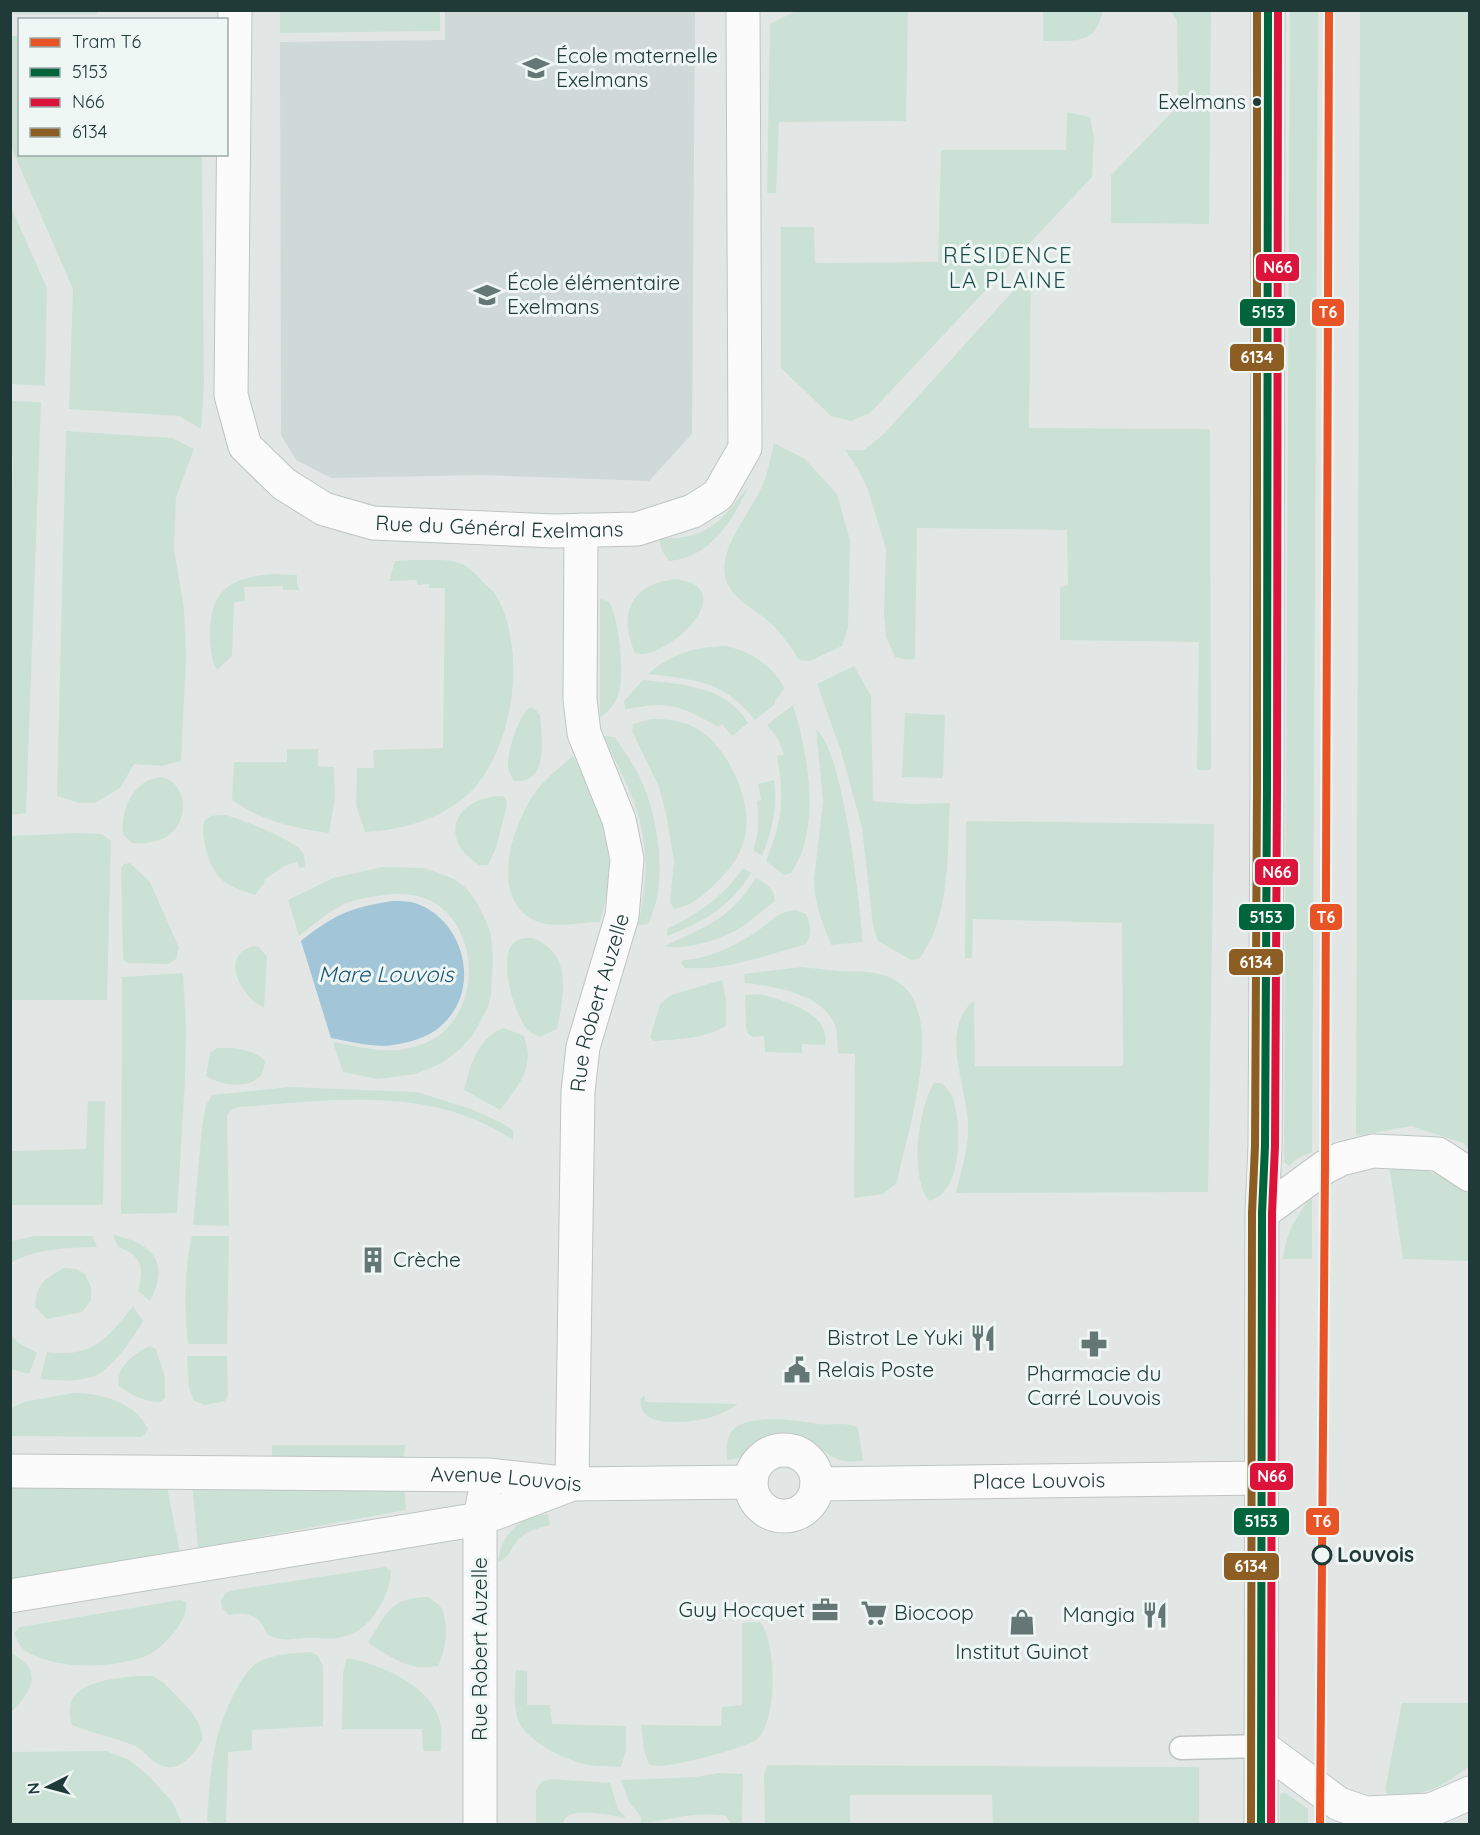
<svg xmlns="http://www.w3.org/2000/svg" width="1480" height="1835" viewBox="0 0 1480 1835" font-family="Quicksand,sans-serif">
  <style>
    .built { fill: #cfd9d7 }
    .green { fill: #cbe1d6 }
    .water { fill: #a2c5d7 }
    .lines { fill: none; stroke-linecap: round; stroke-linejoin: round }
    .service-casing { stroke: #bfc4c3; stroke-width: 25 }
    .minor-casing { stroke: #bfc4c3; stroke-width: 35 }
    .secondary-casing { stroke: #bec5c4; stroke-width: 35 }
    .service { stroke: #fbfbfb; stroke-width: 22 }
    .minor { stroke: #fbfbfb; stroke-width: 33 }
    .secondary { stroke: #fbfbfb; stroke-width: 33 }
    .bus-1-casing { stroke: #eff7f5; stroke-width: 12 }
    .bus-2-casing { stroke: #eff7f5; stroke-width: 12 }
    .bus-3-casing { stroke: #eff7f5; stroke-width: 12 }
    .bus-1 { stroke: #00643c; stroke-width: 8 }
    .bus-2 { stroke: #dc143c; stroke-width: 8 }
    .bus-3 { stroke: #8d5e24; stroke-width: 8 }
    .tram-1-casing { stroke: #eff7f5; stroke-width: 12 }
    .tram-1 { stroke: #e85426; stroke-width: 8 }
    .bus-dot { fill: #203a38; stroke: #eff7f5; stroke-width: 2 }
    .stop-dot { fill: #eff7f5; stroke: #203a38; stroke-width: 3 }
    .labels { text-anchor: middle; stroke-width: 6; stroke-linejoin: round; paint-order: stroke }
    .bus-label { font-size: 20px; fill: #203a38; stroke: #eff7f5; text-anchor: end }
    .poi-label { font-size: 21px; fill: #203a38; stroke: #eff7f5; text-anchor: start }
    .street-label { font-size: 21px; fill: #203a38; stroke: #eff7f5 }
    .stop-label { font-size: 21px; font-weight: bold; fill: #203a38; stroke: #eff7f5; text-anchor: start }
    .neighbourhood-label { font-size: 22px; letter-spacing: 1.5px; fill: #1d4c49; stroke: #eff7f5 }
    .water-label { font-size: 22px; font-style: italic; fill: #1b5676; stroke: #eff7f5 }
    .line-badge { stroke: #eff7f5; stroke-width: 2 }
    .badge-label { font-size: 16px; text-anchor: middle; font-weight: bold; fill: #fff }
  </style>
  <rect width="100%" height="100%" fill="#e2e7e6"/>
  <path class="built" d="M445 11H695L692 434 649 481 481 475 331 478 296 460 281 435 280 42 445 40Z"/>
  <path class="green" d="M11 10H97V14H11Z
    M1318 10 1312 1152 1298 1158 1289 1166 1284 1162 1290 11Z
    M280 11H440V31L280 33Z
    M796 11H908L906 121 779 122 776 193H767L770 24Z
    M1043 11V10L1103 11C1094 47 1074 40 1043 41Z
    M1170 11H1211L1209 224 1111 223V175L1178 106 1177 20Z
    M1360 11H1469V1149L1463 1143 1411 1126 1356 1136Z
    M11 36H19L20 154 202 155 204 386 201 429 179 416 69 409 73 289 11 147Z
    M1067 112 1090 117 1094 137 1092 177 870 413 851 421 831 416 781 368V227H814L815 263 938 262 941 150H1066Z
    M11 207 47 288 45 386 11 384Z
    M1031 271 1029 428 1210 429 1211 770H1197L1199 642 1060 640V587L1068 585 1067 530 917 528 915 659 908 660 895 657 886 637 884 613 886 549 868 490 858 469 845 450H864L884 434Z
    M11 401 41 402 26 813 11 815 10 552 13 457 11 456Z
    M66 431 172 438 194 449 176 497 174 549 184 609 186 658 181 761 162 766 134 764 120 788 95 803H80L57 796Z
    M774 443 805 459 837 494 850 540 848 628 842 646 810 661 799 660C790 645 780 631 767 620 755 610 742 604 732 591 706 557 754 512 765 479 769 467 771 455 774 443Z
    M749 486C733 519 711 558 669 561L662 551 659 539C711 538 718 523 749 486Z
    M412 560C428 560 447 558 462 564 469 567 478 576 483 582 488 587 495 592 498 599 526 652 514 740 476 786 449 817 405 830 365 832L356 805 357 768H374L373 750 443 748 445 588H429V584L418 585 417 580 389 581 395 561Z
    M271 574 297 575V586L299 587V590H283V586L244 587 245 601 234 602 232 656 217 670C211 662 211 649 210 639 209 593 226 578 271 574Z
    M677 579C684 581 693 582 698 587 722 611 657 662 635 653 617 612 632 583 677 579Z
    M600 599 608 601C619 615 624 670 620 688 617 701 612 710 600 717Z
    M726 646C752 652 771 665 785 688L775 701V704L755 720C723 680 697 680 648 674 672 653 695 647 726 646Z
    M854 666 871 696 873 801 912 804 950 803C947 853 951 918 919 959L911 960 878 941 873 926 862 828 841 751 817 684Z
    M643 680C681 684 727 686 748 723L732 736 722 724 718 727C700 716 680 705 659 705 648 705 636 708 625 709L624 701Z
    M793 705C808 752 822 830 791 873L784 875 766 861C782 821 785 799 777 756L784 755 778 739 767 725Z
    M530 707 536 710 540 715C542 739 549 785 514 781 512 777 509 773 508 767 507 753 518 716 530 707Z
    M905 713 945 715 943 778 902 777Z
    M651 719C667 719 681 720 696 728 726 744 751 797 746 831 743 854 729 871 713 886 703 896 689 907 674 909L670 902 674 861 666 814 659 787 632 731 633 724Z
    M816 729C843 749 860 904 863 942L831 945 818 910 815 894 814 879 823 801Z
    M604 736 615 737C623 750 633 762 639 776 659 815 669 884 648 924L638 925C646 889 649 854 639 818 632 790 615 763 604 736Z
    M287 749H318V766L334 767 335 798 329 833C292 828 263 821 232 800L234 762H287Z
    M573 756C593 794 611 832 609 876 608 892 604 907 600 922 582 922 552 929 536 921 487 899 513 823 536 791 547 777 560 767 573 756Z
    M162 777C184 783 189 810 176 828 167 841 147 845 132 843L123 835C120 810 134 778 162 777Z
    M774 780C778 807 772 831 762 856L753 850C759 833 759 819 757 801L761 800 758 784Z
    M503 796 506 799 507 805 496 848 488 865H479C436 838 456 796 503 796Z
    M211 816C216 815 220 815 225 815 240 818 289 839 300 849 305 854 305 860 305 867L299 868 297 862 284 866 264 880 265 882 255 895C242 891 226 886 217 875 207 861 201 837 204 821Z
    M966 821 1214 824 1208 1192 956 1193C960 1174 967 1153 968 1134 971 1091 936 1034 974 1000L975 1066H1123L1122 923 973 919 972 958H965Z
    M75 833 102 834 111 841 107 1000H11V836Z
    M130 863 150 882 179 948 176 959 168 964 128 963 123 960 121 868 124 864Z
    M383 867 425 868 454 879 466 888 476 901 487 923 491 935 493 959 491 995 488 1007 473 1035 459 1050 442 1063 416 1074 378 1079 343 1072 333 1042C365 1048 391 1056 423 1044 474 1025 483 950 447 913 431 895 406 892 384 895 371 897 356 899 344 904 328 912 313 925 299 936L288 900 333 878Z
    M743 868 751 873C729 908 705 921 667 936V929C698 914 723 897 743 868Z
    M756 878C766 884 776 889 774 902 761 911 748 924 735 931 718 940 683 951 665 946 708 925 728 921 756 878Z
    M796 910 806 914C811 925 812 933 806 944 767 955 726 971 685 968L681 963 683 960C708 959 735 946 756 932 773 921 775 912 796 910Z
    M532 938C573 953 564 994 557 1029L540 1037C536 1035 530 1033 528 1030 514 1015 494 951 518 940 522 938 528 938 532 938Z
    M254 946 259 947 267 957 264 1008C241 997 218 955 254 946Z
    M802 967C814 968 826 970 838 971 857 972 875 970 893 979 951 1007 906 1134 897 1183L883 1194 854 1198 855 1054 838 1053C837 1044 838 1034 835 1025 823 994 774 986 745 983L744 974Z
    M183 973 186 1028 185 1081 177 1213 121 1214 122 977Z
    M722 980 726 999V1026C703 1039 680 1039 654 1041L650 1038 660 1004 671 995Z
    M761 994C785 1002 831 1012 825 1045L802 1044V1053L765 1052 764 1036 753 1037 748 1034 746 1027 745 995Z
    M504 1028 524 1036C536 1068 518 1086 500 1110L464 1090C471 1065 477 1037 504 1028Z
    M217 1048C233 1047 254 1049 265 1061 264 1066 264 1072 261 1075 250 1090 220 1085 206 1076L210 1053Z
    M934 1083H942C946 1088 951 1093 953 1098 961 1124 962 1174 942 1194 939 1197 933 1199 929 1201 909 1175 918 1109 934 1083Z
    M289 1087 417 1092 471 1109 500 1122 513 1130V1140C429 1084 332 1101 238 1107L231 1110 227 1115 229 1226 193 1225 202 1127 206 1105 212 1095Z
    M88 1101H105L103 1205H11V1151L86 1149Z
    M1389 1165C1420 1165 1444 1175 1469 1192V1261L1403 1259Z
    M1312 1197V1259H1283C1285 1235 1296 1215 1312 1197Z
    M113 1235C152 1243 171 1262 150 1301L138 1291C144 1268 143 1256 118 1247Z
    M35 1236H93L97 1247C68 1248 36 1248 11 1263V1241Z
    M192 1236H229L227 1344H188C184 1307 184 1272 192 1236Z
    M64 1268 77 1269 85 1274 91 1287V1300L82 1312 47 1319 35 1307C37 1282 44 1280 64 1268Z
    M133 1306 143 1321C135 1336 113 1367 97 1375 82 1382 56 1381 40 1379L47 1352C93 1358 107 1339 133 1306Z
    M11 1334 17 1342 37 1353 29 1374 11 1369Z
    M150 1346 156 1349 165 1377V1398L160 1402C145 1402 131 1395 119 1386 115 1368 134 1353 150 1346Z
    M187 1356H227L228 1395 225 1401 205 1405 194 1401 189 1388Z
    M73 1393C100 1393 136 1402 148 1429L145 1435 140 1437 11 1436V1408L24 1402Z
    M645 1395V1402L738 1404C732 1408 724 1413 717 1415 700 1422 635 1433 641 1398Z
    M770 1419C787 1419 802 1421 819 1424 832 1426 847 1421 858 1428L863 1461C854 1461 844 1463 835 1458 815 1448 808 1430 781 1434 760 1437 751 1460 727 1460 724 1425 739 1422 770 1419Z
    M272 1445H405L404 1457 272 1456Z
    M166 1482 180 1552 11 1582V1483Z
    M192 1483H404L406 1510 198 1548Z
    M548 1514 550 1525C539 1528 526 1531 518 1540 509 1550 512 1556 498 1562 501 1534 520 1516 548 1514Z
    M385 1567 391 1570C391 1594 371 1630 346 1636 333 1640 322 1638 309 1638 290 1638 287 1643 268 1635 259 1615 250 1612 229 1615L222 1608 221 1600 226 1593 234 1590Z
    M428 1597C432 1600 437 1603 440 1606 450 1619 446 1652 438 1666 409 1672 392 1657 368 1643 387 1613 389 1598 428 1597Z
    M180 1600 186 1602C187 1612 183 1619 178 1627 171 1637 159 1650 148 1655 116 1669 57 1670 27 1652 20 1648 17 1640 14 1633L20 1627Z
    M760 1622C777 1641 778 1724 756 1740 745 1748 672 1767 658 1766 655 1766 652 1765 649 1764L644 1750 641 1725 721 1726 722 1707 742 1705V1623Z
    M11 1652C15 1656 23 1660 27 1665 40 1680 23 1702 11 1712Z
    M311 1652 317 1655 323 1666V1726L252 1730V1750L228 1752 226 1824H217L207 1821C210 1775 212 1734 235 1692 240 1682 247 1670 257 1663 272 1654 294 1653 311 1652Z
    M347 1658C380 1664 432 1686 440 1722 442 1731 441 1742 441 1751H423L422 1729H342L343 1673Z
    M516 1670 527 1671V1705H550L552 1724 626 1726V1750L621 1767C610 1766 598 1767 588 1765 565 1760 524 1741 517 1717 513 1701 515 1685 516 1670Z
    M137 1676H153L164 1683 191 1711 199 1724 203 1738C193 1757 176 1778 153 1761 147 1756 142 1749 135 1746 115 1737 93 1734 72 1725 58 1683 107 1679 137 1676Z
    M1402 1703H1469V1766C1442 1787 1425 1796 1389 1796L1385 1790Z
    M106 1751 129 1760 149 1776 173 1803 182 1824H11V1752Z
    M768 1765 1199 1767V1824H993L992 1795H850V1824H765L764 1774Z
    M719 1773 743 1774 742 1824H731L726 1816C691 1811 674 1820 641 1823V1817L629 1802 621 1780 695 1777Z
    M551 1779 610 1783 618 1809 626 1818C611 1816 565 1804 563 1824H536V1790L541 1782Z
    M1286 1793 1308 1809V1824H1280V1794Z"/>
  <path class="water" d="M392 901C399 901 408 901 415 903 463 919 482 986 444 1023 433 1035 415 1041 399 1044 377 1049 353 1042 331 1038L301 941C333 915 352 907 392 901Z"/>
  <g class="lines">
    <g class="service-casing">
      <path id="service" d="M1181 1748 1261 1746"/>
    </g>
    <g class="minor-casing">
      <g id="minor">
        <path id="s1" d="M235 10 231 395 245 446 284 484 324 509 373 523 554 531 637 529 693 511 718 495 745 448 743 10"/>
        <circle cx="784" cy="1483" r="33"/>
        <path id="s2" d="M10 1471 488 1475 572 1484 751 1482"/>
        <path id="s3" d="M572 1484 578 1091 583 1047 622 916 627 859 619 820 584 733 580 699 581 530"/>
        <path id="s4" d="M817 1484 1262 1478"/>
        <path d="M10 1596 480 1519 567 1486"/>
        <path d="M480 1824V1519L484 1497"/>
      </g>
    </g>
    <g class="secondary-casing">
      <path id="secondary" d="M1262 1213 1325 1167 1341 1159 1373 1151 1438 1154 1470 1175
        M1261 1746 1339 1804 1366 1813 1431 1810 1470 1793
        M1261 1824 1262 1213 1265 1146 1267 789 1268 10"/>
    </g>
    <use href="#service" class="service"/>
    <use href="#minor" class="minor"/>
    <use href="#secondary" class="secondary"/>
    <g class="bus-1-casing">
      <path id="bus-1" d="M1261 1824 1262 1213 1265 1146 1267 789 1268 10"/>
    </g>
    <g class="bus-2-casing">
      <path id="bus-2" d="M1271 1824 1272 1213 1275 1146 1277 789 1278 10"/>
    </g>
    <g class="bus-3-casing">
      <path id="bus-3" d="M1251 1824 1252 1213 1255 1146 1257 789V10"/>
    </g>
    <use href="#bus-1" class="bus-1"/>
    <use href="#bus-2" class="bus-2"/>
    <use href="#bus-3" class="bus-3"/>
    <g class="tram-1-casing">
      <path id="tram-1" d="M1320 1824 1325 1167 1329 10"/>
    </g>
    <use href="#tram-1" class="tram-1"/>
  </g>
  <defs>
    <g id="school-bare" transform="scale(2.07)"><path d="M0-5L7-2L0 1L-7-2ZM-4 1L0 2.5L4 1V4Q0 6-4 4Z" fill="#647775" stroke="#eff7f5" stroke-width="2.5" paint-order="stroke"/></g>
    <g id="building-bare" transform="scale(2.07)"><path d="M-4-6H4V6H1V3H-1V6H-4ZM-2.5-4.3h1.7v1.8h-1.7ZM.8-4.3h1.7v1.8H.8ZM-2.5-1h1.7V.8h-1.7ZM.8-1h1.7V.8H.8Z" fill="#647775" stroke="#eff7f5" stroke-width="2.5" paint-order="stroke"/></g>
    <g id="restaurant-bare" transform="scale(2.07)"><path d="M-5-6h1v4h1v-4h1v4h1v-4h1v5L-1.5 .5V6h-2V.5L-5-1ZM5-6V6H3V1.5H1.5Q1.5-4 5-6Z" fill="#647775" stroke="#eff7f5" stroke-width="2.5" paint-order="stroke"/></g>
    <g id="pharmacy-bare" transform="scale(2.07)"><path d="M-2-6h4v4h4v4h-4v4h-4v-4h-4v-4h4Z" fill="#647775" stroke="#eff7f5" stroke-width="2.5" paint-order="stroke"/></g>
    <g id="civic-bare" transform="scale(2.07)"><path d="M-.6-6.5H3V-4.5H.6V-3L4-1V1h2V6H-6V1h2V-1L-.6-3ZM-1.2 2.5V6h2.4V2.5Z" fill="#647775" stroke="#eff7f5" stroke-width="2.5" paint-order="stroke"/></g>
    <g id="office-bare" transform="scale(2.07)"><path d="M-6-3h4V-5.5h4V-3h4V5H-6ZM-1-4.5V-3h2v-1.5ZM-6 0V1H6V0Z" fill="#647775" stroke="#eff7f5" stroke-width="2.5" paint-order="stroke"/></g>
    <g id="supermarket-bare" transform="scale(2.07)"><path d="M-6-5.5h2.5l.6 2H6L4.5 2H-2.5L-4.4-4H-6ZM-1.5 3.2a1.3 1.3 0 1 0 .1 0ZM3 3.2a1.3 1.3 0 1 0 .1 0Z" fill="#647775" stroke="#eff7f5" stroke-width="2.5" paint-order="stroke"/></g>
    <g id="shop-bare" transform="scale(2.07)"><path d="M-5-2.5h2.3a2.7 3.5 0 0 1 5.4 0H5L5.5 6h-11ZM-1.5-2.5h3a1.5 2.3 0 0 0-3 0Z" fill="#647775" stroke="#eff7f5" stroke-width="2.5" paint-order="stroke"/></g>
  </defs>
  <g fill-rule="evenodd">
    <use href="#school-bare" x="536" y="68"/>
    <use href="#school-bare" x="487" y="295"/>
    <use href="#building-bare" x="373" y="1260"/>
    <use href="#restaurant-bare" x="983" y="1338"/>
    <use href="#pharmacy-bare" x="1094" y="1344"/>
    <use href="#civic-bare" x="797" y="1370"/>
    <use href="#office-bare" x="825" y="1610"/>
    <use href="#supermarket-bare" x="874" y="1613"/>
    <use href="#restaurant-bare" x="1155" y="1615"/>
    <use href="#shop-bare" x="1022" y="1622"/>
  </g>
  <circle class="bus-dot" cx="1257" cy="102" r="5"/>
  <circle class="stop-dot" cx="1322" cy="1555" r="9"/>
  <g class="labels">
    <g class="bus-label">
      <text x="1246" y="109">Exelmans</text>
    </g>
    <g class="poi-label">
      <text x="556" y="63">École maternelle<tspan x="556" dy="24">Exelmans</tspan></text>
      <text x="507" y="290">École élémentaire<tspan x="507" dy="24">Exelmans</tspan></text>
      <text x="393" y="1267">Crèche</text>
      <text x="963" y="1345" text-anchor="end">Bistrot Le Yuki</text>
      <text x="817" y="1377">Relais Poste</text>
      <text x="1094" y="1381" text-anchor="middle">Pharmacie du<tspan x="1094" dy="24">Carré Louvois</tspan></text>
      <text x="805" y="1617" text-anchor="end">Guy Hocquet</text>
      <text x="894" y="1620">Biocoop</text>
      <text x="1135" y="1622" text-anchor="end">Mangia</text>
      <text x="1022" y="1659" text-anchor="middle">Institut Guinot</text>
    </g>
    <g class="street-label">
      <text dy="7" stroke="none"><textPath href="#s1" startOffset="717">Rue du Général Exelmans</textPath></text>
      <text dy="7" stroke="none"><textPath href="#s3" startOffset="484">Rue Robert Auzelle</textPath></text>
      <text dy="7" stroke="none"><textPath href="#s4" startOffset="222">Place Louvois</textPath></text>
      <text dy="7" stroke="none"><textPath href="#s2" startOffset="496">Avenue Louvois</textPath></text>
      <text transform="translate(480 1649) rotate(-90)" y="7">Rue Robert Auzelle</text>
    </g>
    <g class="stop-label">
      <text x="1337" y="1562">Louvois</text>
    </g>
    <g class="neighbourhood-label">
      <text x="1008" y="263">RÉSIDENCE<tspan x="1008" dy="25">LA PLAINE</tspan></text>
    </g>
    <g class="water-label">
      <text x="386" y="982">Mare Louvois</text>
    </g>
  </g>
  <g class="line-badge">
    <rect x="1255" y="253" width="45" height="29" rx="6" fill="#dc143c"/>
    <rect x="1311" y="298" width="34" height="29" rx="6" fill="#e85426"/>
    <rect x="1239" y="298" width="57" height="29" rx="6" fill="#00643c"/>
    <rect x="1229" y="343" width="56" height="29" rx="6" fill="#8d5e24"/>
    <rect x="1254" y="858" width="45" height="28" rx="6" fill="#dc143c"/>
    <rect x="1309" y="903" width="34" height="28" rx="6" fill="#e85426"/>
    <rect x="1238" y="903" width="57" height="28" rx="6" fill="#00643c"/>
    <rect x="1228" y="948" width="56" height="28" rx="6" fill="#8d5e24"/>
    <rect x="1249" y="1462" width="45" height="29" rx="6" fill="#dc143c"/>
    <rect x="1233" y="1507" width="57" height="29" rx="6" fill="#00643c"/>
    <rect x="1305" y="1507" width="35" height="29" rx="6" fill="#e85426"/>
    <rect x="1223" y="1552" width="57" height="29" rx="6" fill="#8d5e24"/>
  </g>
  <g class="badge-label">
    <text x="1278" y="273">N66</text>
    <text x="1328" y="318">T6</text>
    <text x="1268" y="318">5153</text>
    <text x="1257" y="363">6134</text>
    <text x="1277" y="878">N66</text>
    <text x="1326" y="923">T6</text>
    <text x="1266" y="923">5153</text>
    <text x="1256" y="968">6134</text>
    <text x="1272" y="1482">N66</text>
    <text x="1261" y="1527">5153</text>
    <text x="1322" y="1527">T6</text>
    <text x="1251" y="1572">6134</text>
  </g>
  <rect width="1480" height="1835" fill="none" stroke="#203a38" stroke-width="24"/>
  <rect x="18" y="18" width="210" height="138" fill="#eff7f5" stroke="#9caba9" stroke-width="1.5"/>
  <rect x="30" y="38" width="30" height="9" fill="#e85426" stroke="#9caba9" stroke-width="1.5"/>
  <text x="72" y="48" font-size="18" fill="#203a38">Tram T6</text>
  <rect x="30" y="68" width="30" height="9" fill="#00643c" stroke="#9caba9" stroke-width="1.5"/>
  <text x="72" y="78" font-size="18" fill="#203a38">5153</text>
  <rect x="30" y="98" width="30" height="9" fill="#dc143c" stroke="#9caba9" stroke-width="1.5"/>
  <text x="72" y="108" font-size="18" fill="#203a38">N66</text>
  <rect x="30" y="128" width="30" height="9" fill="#8d5e24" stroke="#9caba9" stroke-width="1.5"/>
  <text x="72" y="138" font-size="18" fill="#203a38">6134</text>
  <g transform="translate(48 1787) rotate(264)" stroke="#eff7f5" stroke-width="4.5" paint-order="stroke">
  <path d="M0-4.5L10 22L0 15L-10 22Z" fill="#203a38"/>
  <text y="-9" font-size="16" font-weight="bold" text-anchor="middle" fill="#203a38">N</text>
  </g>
</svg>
